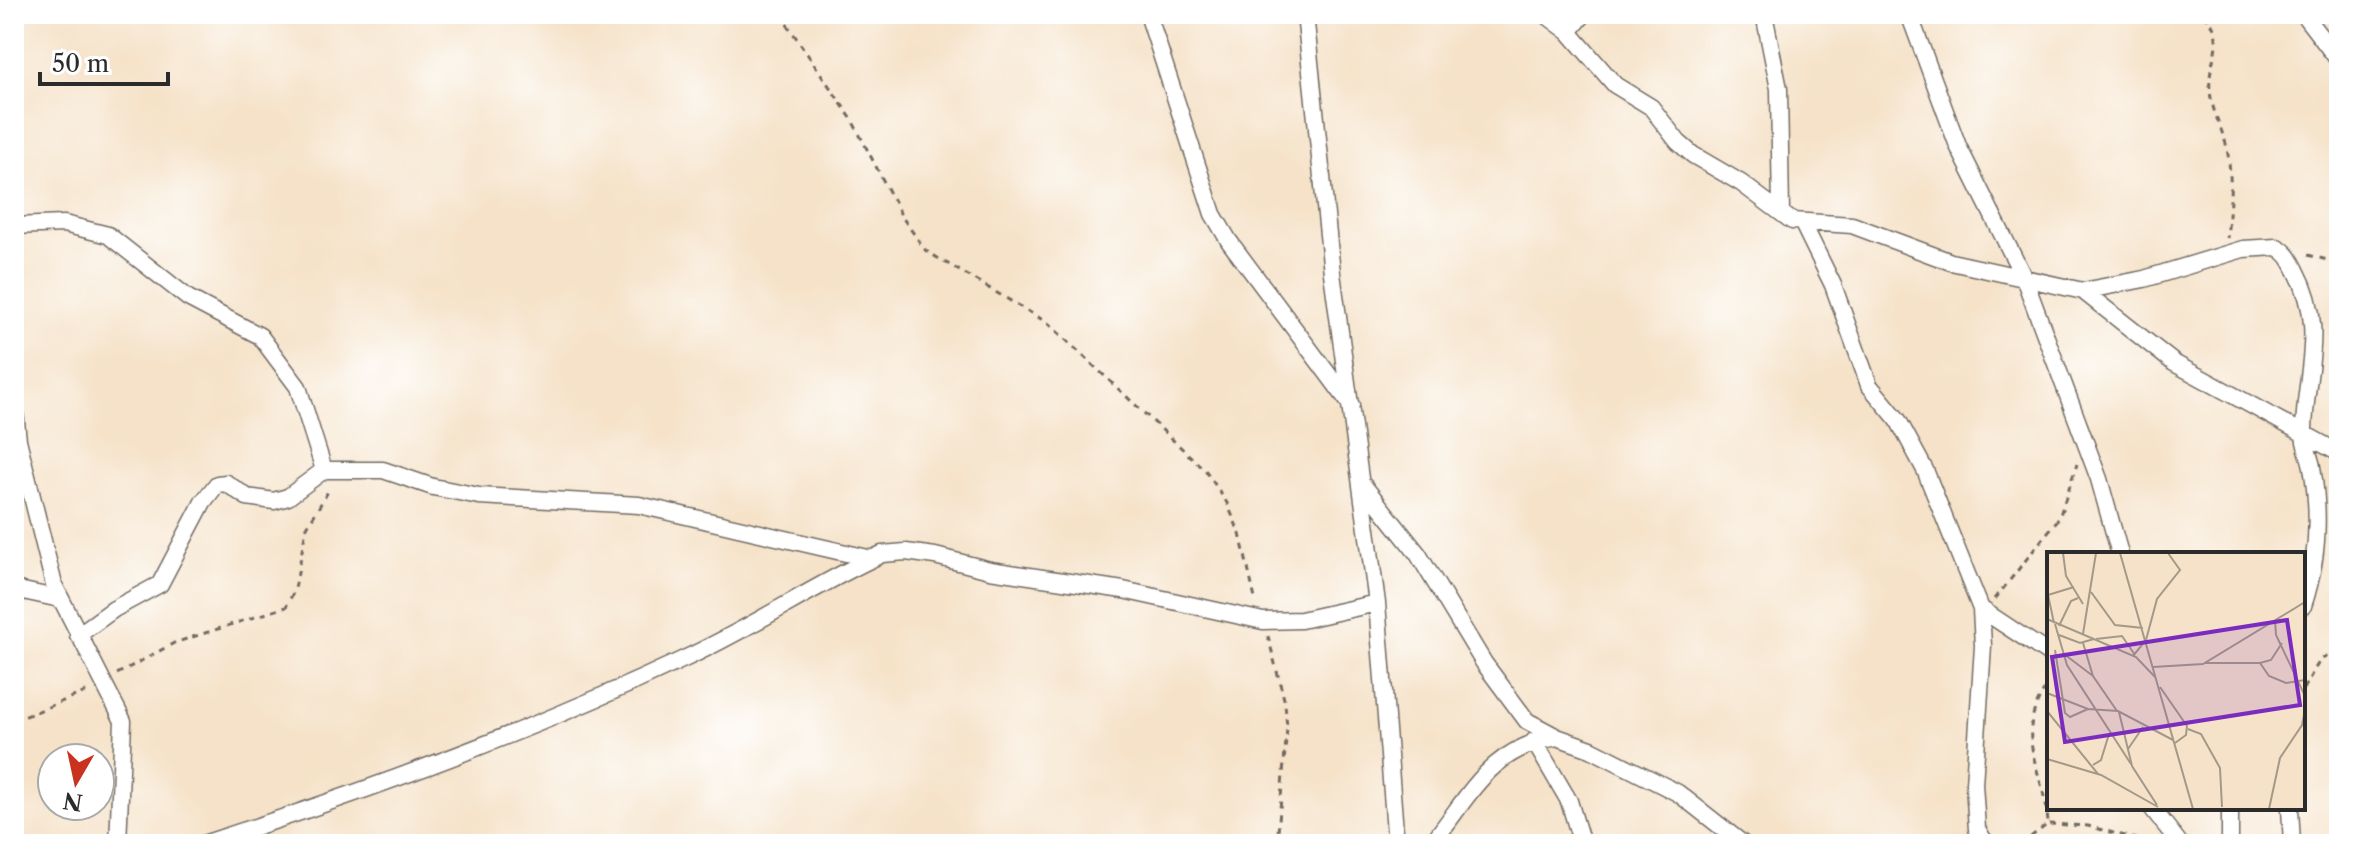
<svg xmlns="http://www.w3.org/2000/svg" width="2353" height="858" viewBox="0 0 2353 858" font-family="'Libre Caslon Text',serif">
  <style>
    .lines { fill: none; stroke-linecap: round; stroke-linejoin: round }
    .minor-casing { stroke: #726b62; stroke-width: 19 }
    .path { stroke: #726b62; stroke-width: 3; stroke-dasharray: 6 6; stroke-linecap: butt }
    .minor { stroke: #fff; stroke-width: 16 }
    .inset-road { fill: none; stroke: #a49989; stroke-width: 2 }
    .view { fill: #7b2cbf; fill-opacity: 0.15; stroke: #7b2cbf; stroke-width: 4 }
    .inset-edge { fill: none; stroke: #2b2b2b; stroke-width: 4 }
  </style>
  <rect width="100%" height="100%" fill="#fff"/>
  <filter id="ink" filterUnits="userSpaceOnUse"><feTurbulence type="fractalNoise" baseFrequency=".0125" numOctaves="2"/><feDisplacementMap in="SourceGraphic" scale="16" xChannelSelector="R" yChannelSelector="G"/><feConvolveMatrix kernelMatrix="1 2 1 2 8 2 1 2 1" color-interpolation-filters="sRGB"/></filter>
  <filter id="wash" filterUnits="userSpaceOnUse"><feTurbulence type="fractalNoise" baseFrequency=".006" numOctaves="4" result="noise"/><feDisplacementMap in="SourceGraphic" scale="32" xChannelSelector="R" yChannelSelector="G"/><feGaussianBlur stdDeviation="1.8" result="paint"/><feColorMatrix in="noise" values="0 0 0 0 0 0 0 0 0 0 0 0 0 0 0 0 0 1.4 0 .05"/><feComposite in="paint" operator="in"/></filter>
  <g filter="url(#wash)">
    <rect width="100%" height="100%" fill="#f5e2c8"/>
  </g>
  <g filter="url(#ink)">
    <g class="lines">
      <g class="minor-casing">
        <path id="minor" d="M1148 14 1213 214 1229 241 1351 405
          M1305 14 1332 273 1377 603 1396 844
          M1545 14 1569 32 1615 85 1651 107 1678 142 1693 155 1741 183 1792 221 1852 225 1951 262 2083 291 2174 363 2339 453
          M1764 14 1779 89 1781 213
          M1909 14 1958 146 2024 278 2099 479 2120 554
          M2303 14 2339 61
          M1569 32 1584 14
          M1803 224 1833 285 1869 385 1898 420 1925 470 1981 609 1983 646 1974 784 1977 829 1986 844
          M14 226 64 224 108 235 188 298 260 336 298 387 324 470
          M14 290V300
          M2083 291 2144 279 2243 249 2277 247C2287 252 2291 260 2296 270 2327 328 2305 371 2304 431 2303 443 2310 455 2312 467 2320 513 2318 561 2303 606
          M14 403 18 440 54 585 123 721 118 844
          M1363 485 1418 554 1484 663 1527 721 1557 737 1591 749 1678 793 1743 844
          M14 589 60 599
          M1981 609 2049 654
          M78 635 114 609 160 584 203 502 217 484 226 483 247 497 274 501 288 497 324 470H383L433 487 479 496 639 505 872 559
          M1534 741 1569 801 1582 844
          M2152 808 2180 844
          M2230 808V844
          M2290 808 2292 844
          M203 844C366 792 529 732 684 659 752 628 814 585 882 554L906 552 935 556 990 570 1123 590 1263 621 1301 620 1377 603
          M1431 844C1472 793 1489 749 1557 737"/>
      </g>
      <path class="path" d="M780 14 851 118 902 217 926 251 1048 323 1206 471 1227 503 1240 534 1256 603
        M2204 14C2229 39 2207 60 2210 90 2211 108 2221 127 2226 144 2233 175 2230 207 2227 238
        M2332 26 2333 14
        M2308 255 2339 263
        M1995 599 2059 518 2077 464
        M1268 636 1285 703 1287 728 1277 844
        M117 674 174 643 286 607 295 589 306 529 330 488
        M2303 689 2319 662 2339 645
        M14 721 90 690
        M2049 824 2088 826 2154 844
        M2021 844 2048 824C2045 768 2010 737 2049 683"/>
      <use href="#minor" class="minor"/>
    </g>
  </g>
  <g transform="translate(2047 552)">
    <rect width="258" height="258" fill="#f5e2c8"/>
    <path class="inset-road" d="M16 1 19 24 36 52M73 1 146 257M44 40 68 73 96 76M1 43 7 71M1 43 27 35M0 67 89 105 109 126M228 68 229 83 258 144M8 72 20 113 84 212M12 74 24 49 31 46M36 82 49 1M12 83 33 91 47 87M49 87 75 84 88 103M36 91 46 124 70 159M8 98 18 161 23 165 41 157M17 102 46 124M86 104 99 88 110 47 133 18 121 1M158 111H213L224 108 235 91M213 111 222 124 239 131 258 128M106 115 156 112 258 50M113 135 140 174 139 183 128 191M0 141 41 157 71 159 126 188M0 159 51 222M72 160 85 214 110 253M141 177 154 182 173 216 175 255M81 197 96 175M0 207 54 223 111 255M46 213 54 208 62 182M222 257 233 206 255 173 258 158"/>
    <path class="view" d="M240 68 253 153 18 190 5 105Z"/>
    <rect width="258" height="258" class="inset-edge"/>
  </g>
  <rect width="2353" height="858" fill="none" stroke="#fff" stroke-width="48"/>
  <g transform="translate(76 782) rotate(189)"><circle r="38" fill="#ffffff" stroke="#aaaaaa" stroke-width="2"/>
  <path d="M0-6L14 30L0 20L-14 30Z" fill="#c8321e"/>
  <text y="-12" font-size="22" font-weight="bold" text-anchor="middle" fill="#2b2b2b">N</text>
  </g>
  <path d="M40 72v12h128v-12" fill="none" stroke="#2b2b2b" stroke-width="4"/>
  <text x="52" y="72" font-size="24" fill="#2b2b2b" stroke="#ffffff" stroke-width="6" paint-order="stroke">50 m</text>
</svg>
